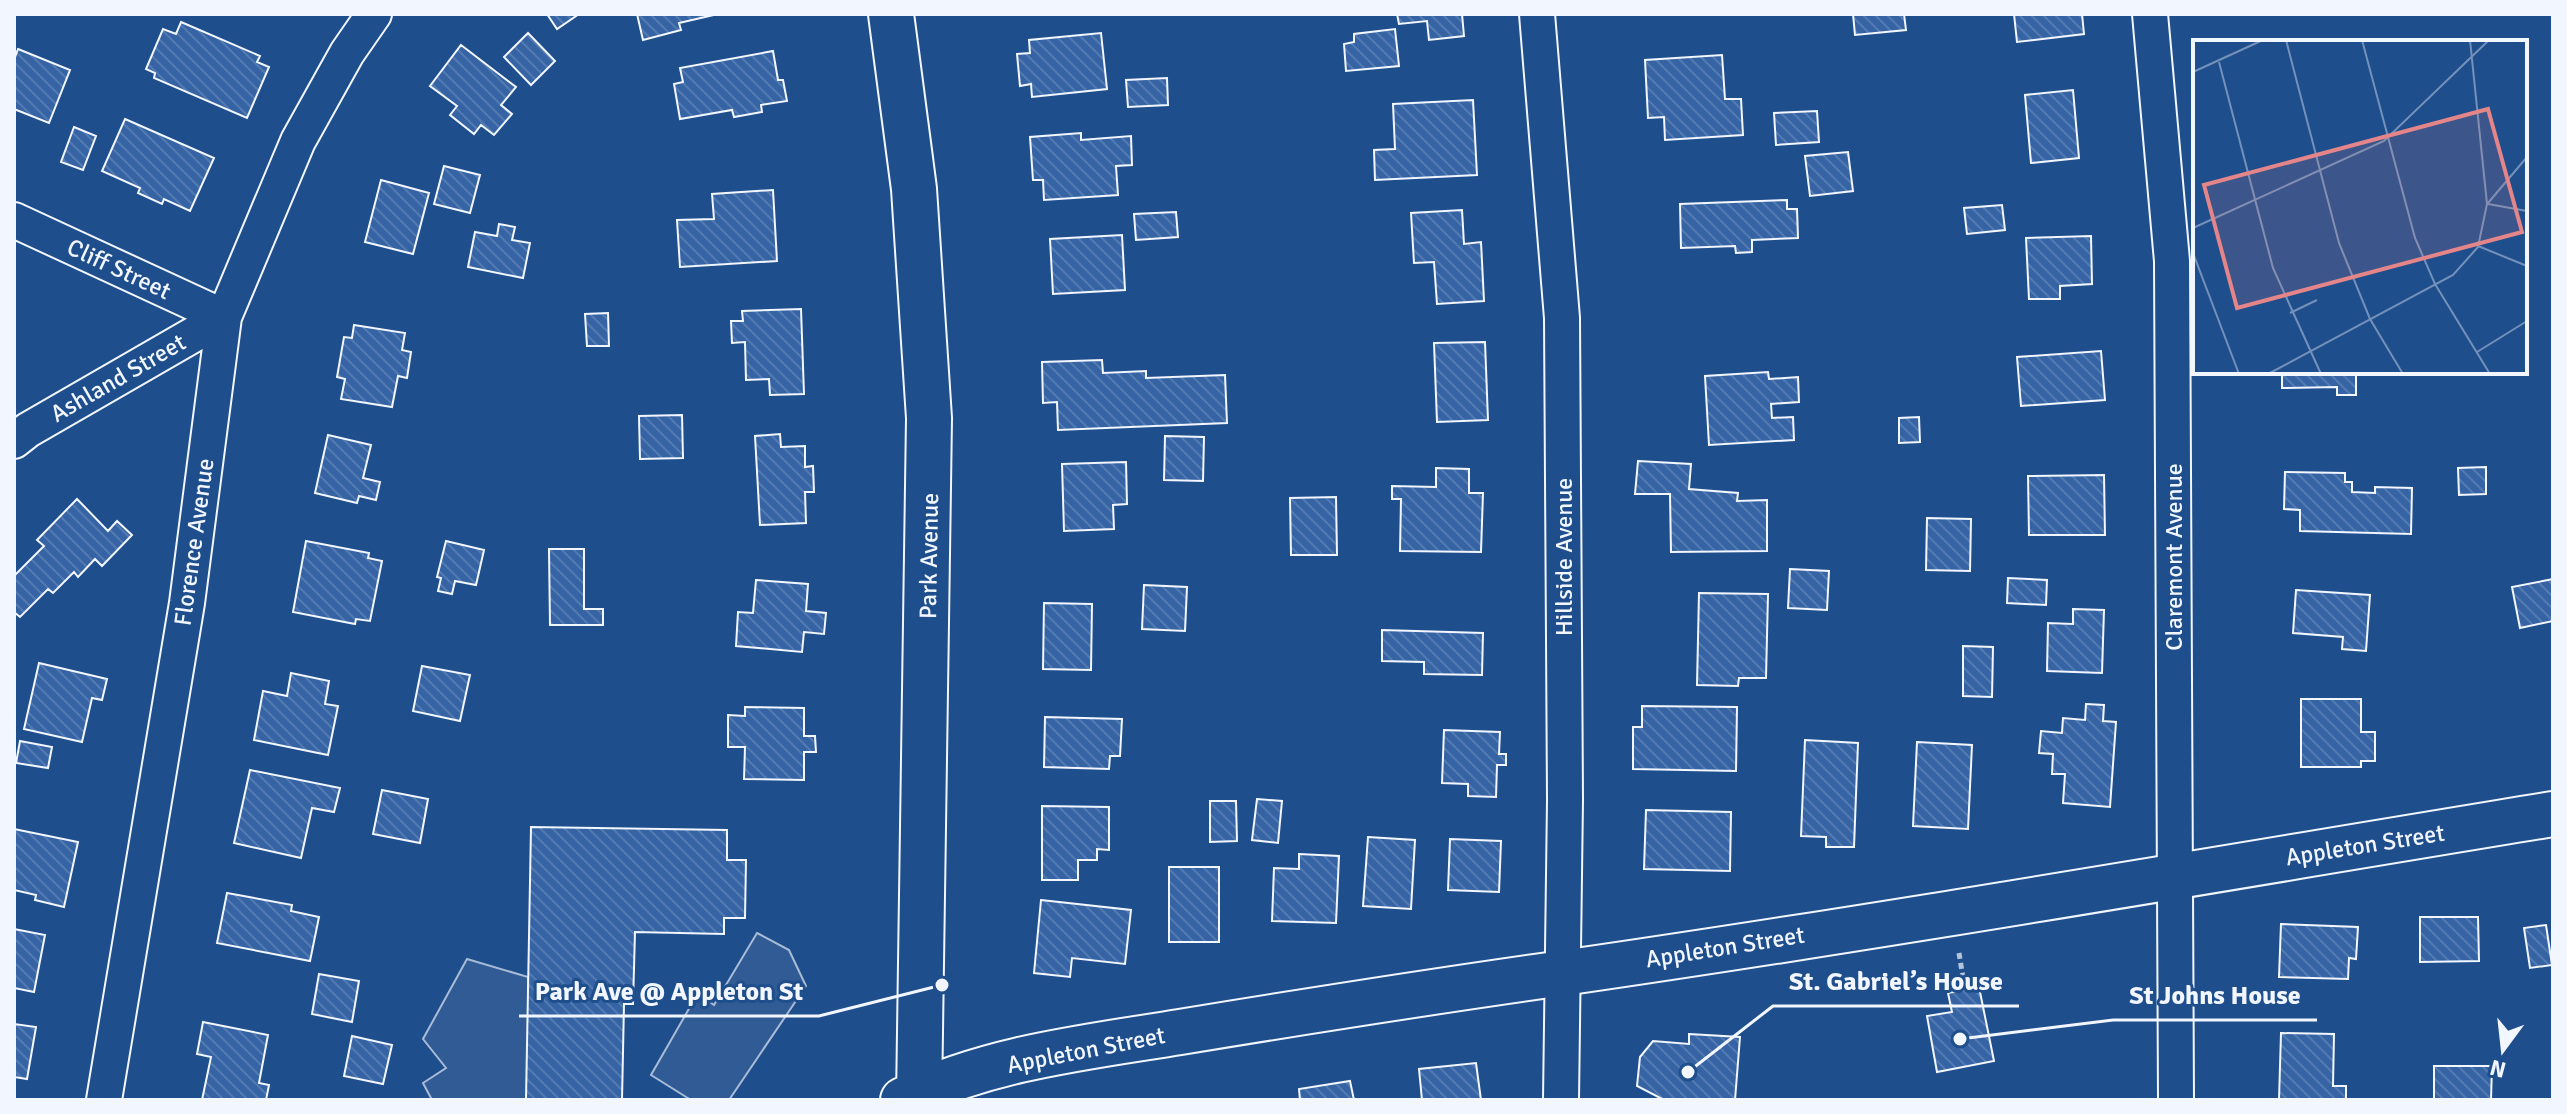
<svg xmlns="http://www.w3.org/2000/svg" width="2567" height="1114" viewBox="0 0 2567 1114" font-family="Signika,sans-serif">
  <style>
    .built { fill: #305b95; stroke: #a8bbd7; stroke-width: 2 }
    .building { fill: url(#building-back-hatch); stroke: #f2f6ff; stroke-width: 2 }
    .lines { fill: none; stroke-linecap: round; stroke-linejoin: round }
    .street-casing { stroke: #f2f6ff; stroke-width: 38 }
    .secondary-casing { stroke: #f2f6ff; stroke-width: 48 }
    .path { stroke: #b3c4dc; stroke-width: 5; stroke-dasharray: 6 4; stroke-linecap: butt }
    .street { stroke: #1f4e8c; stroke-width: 34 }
    .secondary { stroke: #1f4e8c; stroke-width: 44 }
    .labels { text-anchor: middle; stroke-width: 6; stroke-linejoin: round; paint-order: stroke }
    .street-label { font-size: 24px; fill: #f2f6ff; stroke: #1f4e8c }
    .inset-road { fill: none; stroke: #7391ba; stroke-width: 2 }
    .view { fill: #e38589; fill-opacity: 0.15; stroke: #e38589; stroke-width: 4 }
    .inset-edge { fill: none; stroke: #f2f6ff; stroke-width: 4 }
    .leader { fill: none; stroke: #f2f6ff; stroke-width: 3 }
    .callout-dot { fill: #f2f6ff; stroke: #1f4e8c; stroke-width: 3 }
    .callout-label { font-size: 26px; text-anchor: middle; font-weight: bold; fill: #f2f6ff; stroke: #1f4e8c; stroke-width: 6; stroke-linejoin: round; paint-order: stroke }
  </style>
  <defs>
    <pattern id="building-back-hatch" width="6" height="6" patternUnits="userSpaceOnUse" patternTransform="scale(2)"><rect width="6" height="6" fill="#3563a3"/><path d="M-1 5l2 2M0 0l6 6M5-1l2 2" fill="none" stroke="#537ab1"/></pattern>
  </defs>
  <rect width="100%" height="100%" fill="#1f4e8c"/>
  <path class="built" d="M757 933 789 950 806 986 729 1100H691L651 1075 698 993 714 1005Z
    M467 959 528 977V1100H432L423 1083 446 1068 423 1039Z"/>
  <path class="building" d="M547 14H579L557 29Z
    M637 14H718L679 23 681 30 643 40Z
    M1397 14H1462L1464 36 1429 40 1427 21 1399 24Z
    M1853 14H1904L1906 30 1855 35Z
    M2014 14H2082L2084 34 2017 42Z
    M181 22 260 56 257 62 269 67 247 118 154 78 155 73 146 69 163 29 176 34Z
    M1395 29 1399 66 1346 71 1344 44 1354 42V34Z
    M528 33 555 61 531 85 504 57Z
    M1101 33 1107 89 1032 97 1031 84 1020 86 1017 54 1030 53 1029 40Z
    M461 45 516 87 501 105 512 114 494 135 481 125 474 134 450 115 457 106 430 86Z
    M18 49 70 70 49 123 14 109V60Z
    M773 51 778 80H783L787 101 761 105 762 112 734 117 732 110 680 119 674 84 683 82 680 68Z
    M1722 55 1725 99H1741L1743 135 1665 140 1664 117 1648 118 1645 60Z
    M1167 78 1168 105 1128 107 1126 80Z
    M2073 90 2079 158 2031 163 2025 95Z
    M1473 100 1477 175 1375 180 1374 150 1395 149 1393 104Z
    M1817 111 1819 142 1776 145 1774 113Z
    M125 119 214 158 190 211 164 199 162 204 138 193 140 188 102 171Z
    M74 127 96 136 83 170 61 162Z
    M1081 133V140L1131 136 1132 165 1116 166 1118 195 1044 200 1043 180H1033L1030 137Z
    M1848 152 1853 191 1810 196 1805 156Z
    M444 166 480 175 470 213 434 204Z
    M381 180 429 193 413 254 365 242Z
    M773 190 777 261 680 267 677 220 714 219 712 194Z
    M1787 200V209H1797L1798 238 1752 240V252L1736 253 1735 246 1681 248 1680 204Z
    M2002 205 2005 230 1967 234 1964 208Z
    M1462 210 1464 244 1481 242 1484 301 1437 304 1434 262 1414 263 1411 213Z
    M1176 212 1178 237 1136 240 1134 214Z
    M499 224 515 227 512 240 530 243 523 278 468 267 475 232 497 236Z
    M1122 235 1125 290 1053 294 1050 239Z
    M2091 236 2092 284 2060 286V299H2029L2026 238Z
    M801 309 804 394 770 395 769 379 746 380 745 342 732 343 731 321H743L742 311Z
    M608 313 609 346H587L585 314Z
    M354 325 405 333 402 350 411 352 407 378 398 376 392 407 341 399 345 379 337 377 344 337 352 338Z
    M1485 342 1488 420 1437 422 1434 343Z
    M2101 351 2105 400 2021 406 2017 357Z
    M1102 360 1103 373 1146 371V378L1225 375 1227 423 1058 430 1057 402 1043 403 1042 362Z
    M1768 372 1769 379 1798 377 1799 402 1771 404 1772 418 1793 417 1794 440 1709 445 1705 376Z
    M2282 372H2356V395H2337V387L2282 388Z
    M682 415 683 458 640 459 639 416Z
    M1919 417 1920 442 1899 443V418Z
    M780 434 781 447 805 446V467L813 466 814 492H805L806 523 760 525 755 436Z
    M328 435 371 445 363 478 380 482 376 500 359 496 357 503 315 493Z
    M1165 436 1204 437 1203 481 1164 480Z
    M1638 461 1691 464 1689 489 1738 493 1737 501 1767 500V551L1671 552 1670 494H1635Z
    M1126 462 1127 504 1113 505 1114 529 1064 531 1062 464Z
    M2486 467V494L2459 495 2458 468Z
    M1436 468 1469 469V493H1483L1481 552 1400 551 1401 499H1392V486L1436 487Z
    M2285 472 2345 473V482H2352V492L2375 493V487L2412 488 2411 534 2300 531V510L2284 509Z
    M2104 475 2105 535H2029L2028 476Z
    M1336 497 1337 555H1291L1290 498Z
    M77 499 108 531 117 521 132 535 102 566 95 559 78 577 74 572 53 593 48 589 20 617 14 612V576L44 546 37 540Z
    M1927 518 1971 519 1970 571 1926 570Z
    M306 541 369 553 368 558 382 561 370 621 356 619 355 624 293 612Z
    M446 541 484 550 476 585 455 581 452 594 438 591 441 578 437 577Z
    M549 549H584V609H603V625H550Z
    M1790 569 1829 571 1827 610 1788 608Z
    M2008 578 2047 580 2046 605 2007 603Z
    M2553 579V621L2520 628 2512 587Z
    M756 580 808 584 806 611 826 613 824 634 804 632 802 652 736 646 738 612 753 613Z
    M1144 585 1187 587 1185 631 1142 629Z
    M2296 590 2370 595 2366 651 2342 649 2343 637 2293 633Z
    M1699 593 1768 594 1766 678H1739L1738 686 1697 685Z
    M1044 603 1092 604 1091 670 1043 669Z
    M2073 609 2104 610 2102 673 2047 671 2048 623 2073 624Z
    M1382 630 1483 633 1482 675 1424 674V662L1382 661Z
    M1963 646 1993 647 1992 697 1963 696Z
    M39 663 107 679 102 700 92 698 82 742 24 729Z
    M422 666 470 675 460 721 413 711Z
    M291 673 329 681 325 704 338 706 328 755 254 740 263 691 287 696Z
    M2301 699H2361V732H2375V761H2361V767H2301Z
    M2086 704 2104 705 2103 721 2116 722 2110 807 2063 803 2065 774H2052L2053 754 2039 753 2041 731 2062 733 2063 718 2085 720Z
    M1642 706 1737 707 1736 771 1633 769V727H1642Z
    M745 707 804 708V736H815L816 752H804V780L744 779 745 747H728V715L745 716Z
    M1045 717 1122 719 1120 756H1110L1109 769 1044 767Z
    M1444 730 1500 732 1499 754H1506V765H1497L1496 797 1468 796V784L1442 783Z
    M1805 740 1858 743 1854 847H1826V837L1801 836Z
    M20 741 52 747 48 768 16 763Z
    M1917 742 1972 745 1968 829 1913 826Z
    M250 770 340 788 334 812 312 808 301 858 234 843Z
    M382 790 428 799 420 843 373 834Z
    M1257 799 1282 801 1278 843 1252 840Z
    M1210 801H1236L1237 841 1210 842Z
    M1042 806 1109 807V850L1097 849V860H1078V880H1042Z
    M1646 810 1731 812 1730 871 1644 869Z
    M531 827 727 830V860H746L745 918H724V934L635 932 633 1004H624L622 1100H526Z
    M14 829 78 842 64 907 35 900 36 895 14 890Z
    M1368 837 1415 840 1411 909 1363 906Z
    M1450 839 1501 841 1499 892 1448 890Z
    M1299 854 1339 856 1336 923 1272 921 1274 868 1299 869Z
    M1169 867H1219V942H1169Z
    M227 893 292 905 291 911 319 917 310 961 217 943Z
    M1041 900 1131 910 1125 964 1072 958 1070 977 1034 973Z
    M2420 917H2478L2479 961 2420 962Z
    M2281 924 2358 927 2356 959 2349 958 2348 979 2279 977Z
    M2546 925 2552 965 2530 968 2524 928Z
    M14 929 45 935 34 992 14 988Z
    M319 974 359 981 352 1022 312 1014Z
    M1979 987 1994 1061 1937 1072 1927 1016 1952 1012 1948 993Z
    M203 1022 268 1035 259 1083 269 1085 266 1100H202L211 1057 197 1054Z
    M14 1024 36 1027 27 1079 14 1077Z
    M2281 1033 2334 1034 2333 1086H2346V1100H2279Z
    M1689 1034 1740 1037 1735 1100H1664L1637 1086 1640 1057 1653 1041 1689 1044Z
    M352 1036 392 1045 383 1084 344 1076Z
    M1476 1063 1481 1100H1422L1419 1069Z
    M2434 1066H2492L2491 1100H2434Z
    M1350 1081 1354 1100H1300L1299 1089Z"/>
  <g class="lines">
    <g class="street-casing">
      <path id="street" d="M1537 14 1562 318 1565 800 1561 1100
        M2150 14 2172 261 2176 1100
        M14 220 224 317
        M14 441 28 430 224 317
        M104 1100 187 603 224 317 298 141 347 53 374 14"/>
    </g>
    <g class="secondary-casing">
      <path id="secondary" d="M891 14 914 189 929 418 919 1100
        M903 1100C988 1058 1087 1047 1180 1032 1308 1011 1435 991 1563 973 1894 925 2223 868 2553 814"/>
    </g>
    <path class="path" d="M1959 953 1965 990"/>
    <use href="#street" class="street"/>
    <use href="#secondary" class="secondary"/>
  </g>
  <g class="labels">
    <g class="street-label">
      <text transform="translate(119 269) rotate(25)" y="8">Cliff Street</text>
      <text transform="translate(118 378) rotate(-30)" y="8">Ashland Street</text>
      <text transform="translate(194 542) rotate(-82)" y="8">Florence Avenue</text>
      <text transform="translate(929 556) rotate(-89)" y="8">Park Avenue</text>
      <text transform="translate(1564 557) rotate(-90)" y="8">Hillside Avenue</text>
      <text transform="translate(2174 557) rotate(-90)" y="8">Claremont Avenue</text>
      <text transform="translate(2365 845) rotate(-9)" y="8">Appleton Street</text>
      <text transform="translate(1725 947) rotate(-9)" y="8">Appleton Street</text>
      <text transform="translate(1086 1050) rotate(-11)" y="8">Appleton Street</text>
    </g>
  </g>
  <g transform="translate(2193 40)">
    <rect width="334" height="334" fill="#1f4e8c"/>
    <path class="inset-road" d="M93 0 146 203 177 279 210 334M169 0 222 198 242 244 297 334M26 22 80 228 128 334M0 32 70 0M295 163 334 117M295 164 334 171M0 188 191 101 296 0M285 206 334 226M0 213 46 334M97 273 124 260M284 312 334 281M75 334 260 235 285 207 294 164 277 0"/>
    <path class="view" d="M295 69 329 192 44 268 11 145Z"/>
    <rect width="334" height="334" class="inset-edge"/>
  </g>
  <path class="leader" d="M1688 1072L1773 1006H2019M942 985L819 1016H519M1960 1039L2113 1020H2317"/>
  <g class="callout-dot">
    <circle cx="1688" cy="1072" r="8"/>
    <circle cx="942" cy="985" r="8"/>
    <circle cx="1960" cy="1039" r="8"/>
  </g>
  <g class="callout-label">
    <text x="1896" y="990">St. Gabriel’s House</text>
    <text x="669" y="1000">Park Ave @ Appleton St</text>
    <text x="2215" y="1004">St Johns House</text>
  </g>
  <rect width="2567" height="1114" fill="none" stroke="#f2f6ff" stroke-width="32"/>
  <g transform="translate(2503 1050) rotate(195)" stroke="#1f4e8c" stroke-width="6" paint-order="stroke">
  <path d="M0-6L14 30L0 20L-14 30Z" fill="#f2f6ff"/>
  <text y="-12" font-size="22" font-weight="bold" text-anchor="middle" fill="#f2f6ff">N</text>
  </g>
</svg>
